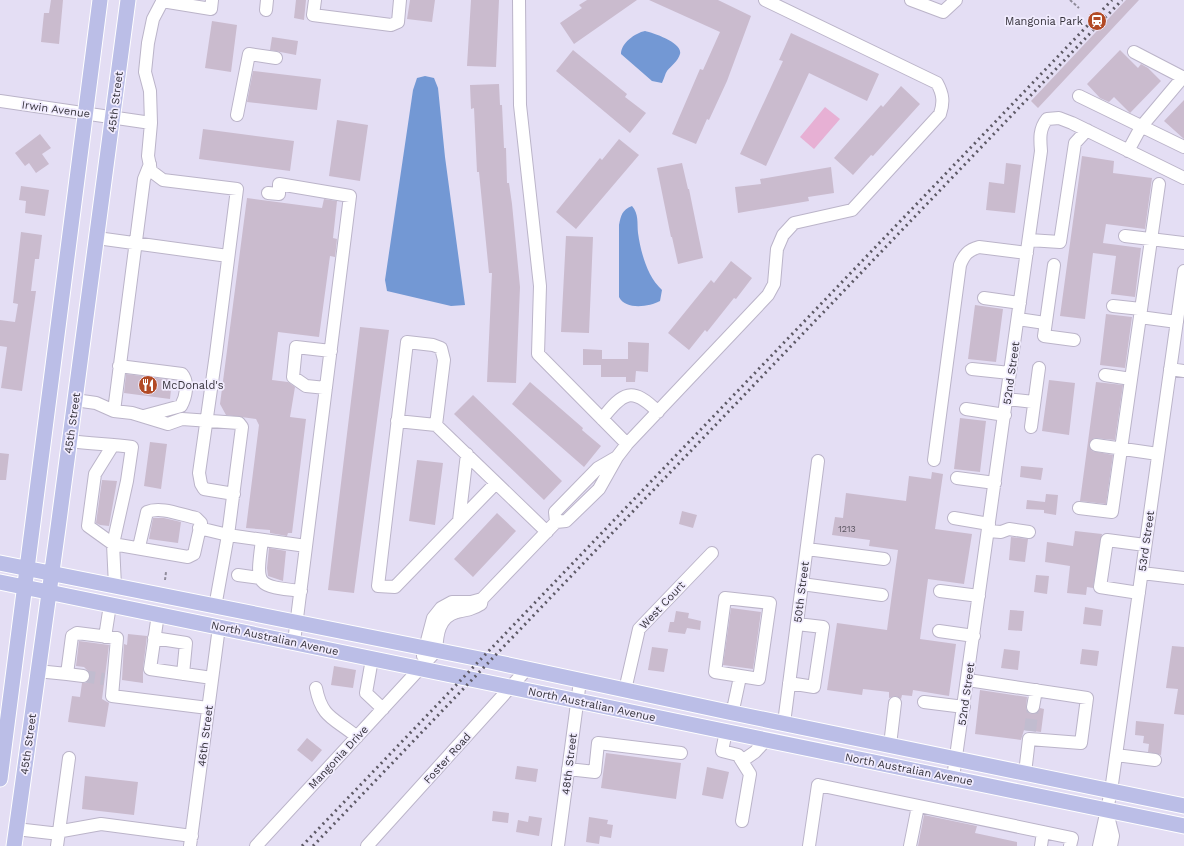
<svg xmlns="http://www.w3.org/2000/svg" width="1184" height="846" viewBox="0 0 1184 846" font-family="'Work Sans',sans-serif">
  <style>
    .green { fill: #e7b0d4 }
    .water { fill: #7398d4 }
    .building { fill: #cabbce }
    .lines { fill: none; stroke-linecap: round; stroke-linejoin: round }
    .minor-tunnel { stroke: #c1bccf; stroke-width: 12; stroke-dasharray: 12 6; stroke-linecap: butt }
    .minor-casing { stroke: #bbb4c9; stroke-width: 14 }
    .major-casing { stroke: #fff; stroke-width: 17 }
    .path { stroke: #908c9b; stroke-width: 2; stroke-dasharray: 3 2; stroke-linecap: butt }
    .minor { stroke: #fff; stroke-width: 12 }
    .major { stroke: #bbbee7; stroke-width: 15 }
    .rail { stroke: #5d5965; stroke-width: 3; stroke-dasharray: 2 4; stroke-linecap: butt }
    .labels { text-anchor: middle; stroke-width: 3.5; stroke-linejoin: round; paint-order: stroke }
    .number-label { font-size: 9px; fill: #5a5460 }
    .poi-label { font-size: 11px; fill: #35323b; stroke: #f1ecfe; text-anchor: end }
    .street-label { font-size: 11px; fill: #35323b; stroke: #f1ecfe }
  </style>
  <rect width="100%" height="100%" fill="#e4def4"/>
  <path class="green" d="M825 107 840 119 814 149 800 137Z"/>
  <path class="water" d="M645 31C654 33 683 43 680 54 678 61 671 66 667 71 665 74 664 79 662 83L652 81 621 54C621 43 635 33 645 31Z
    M425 76 434 78 438 88 445 157 465 305 451 306 387 291 385 280 413 90 417 78Z
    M632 206C639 214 637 223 638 233 641 253 647 276 662 290L660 301C649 307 625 310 619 297V225C621 215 622 210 632 206Z"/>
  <path class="building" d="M51 0H63L59 44 41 42 44 13H49Z
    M296 0H306L304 20 294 18Z
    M410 0H435L432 22 407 19Z
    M471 0H499L496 67 467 66Z
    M587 0H637L574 44 560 23 582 8 579 5Z
    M649 0H718L751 16 727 81 709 120 707 119 696 144 672 134 700 69 703 70 720 32Z
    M1126 0H1139L1038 108 1031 101Z
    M212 21 237 25 231 72 205 68Z
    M791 33 879 74 867 101 809 73 766 166 740 154 783 61 779 60Z
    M272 37 298 41 296 55 270 50Z
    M573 50 627 94 625 97 646 113 630 133 556 71Z
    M1120 50 1138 68 1141 64 1148 68 1161 81 1130 113 1114 97 1109 102 1100 98 1087 84Z
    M253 71 321 79 317 110 247 102Z
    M499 84 500 105H502L504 148H506L507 183H509L512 204 520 287 516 383 487 382 492 273H489L479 172H477L474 108 471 109 470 85Z
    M901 86 920 104 873 156 871 155 853 175 834 158 881 105 883 107Z
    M1184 100V139L1164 121Z
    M337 120 368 125 360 181 329 176Z
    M203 129 294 141 290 171 199 159Z
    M40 134 51 148 42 154 49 164 36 173 29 163 25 166 15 153Z
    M619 139 639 155 576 229 556 212 600 158 602 160Z
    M1082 156 1114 161 1113 173 1152 178 1145 229 1106 224 1103 243 1141 248 1135 297 1111 294 1116 256 1093 253 1085 319 1060 316Z
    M682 163 688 189H689L703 258 678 264 672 237H671L657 168Z
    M1006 163 1021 165 1015 213 986 210 989 182 1004 184Z
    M831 167 834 193 808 197 809 201 738 213 735 187 761 184 760 179Z
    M21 186 49 190 45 216 25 213 26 201 19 200Z
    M247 198 322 208 324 199 337 201 333 238 337 239 335 257 330 256 319 337 278 332 272 380 288 382 295 387 290 417 306 419 292 533H288L287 536 270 533V530L246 528 259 425 256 419 226 415 220 404Z
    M21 232 42 235 39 259H35L31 291H36L22 391 1 388 7 347 0 346V320L15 322 18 304 13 303Z
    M566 236 593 237 589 333 561 332Z
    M731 261 752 278 736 299 734 298 707 332 705 330 689 350 668 333 711 280 714 283Z
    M975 305 1003 309 996 362 968 359Z
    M1106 314 1132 317 1125 368 1100 365Z
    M360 327 389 330 354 593 328 590Z
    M628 342 649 343 648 372 636 371 635 382H626V377H601V365H583V349L602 350V359H628Z
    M126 374 172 380 170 399 124 393Z
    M1049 380 1075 383 1069 435 1042 431Z
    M530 382 583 428 582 430 601 446 584 467 512 404Z
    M1096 382 1123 385 1115 440 1094 438 1089 444 1092 451 1113 455 1106 504 1080 501Z
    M473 395 562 481 544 500 454 414Z
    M960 418 986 421 980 472 954 469Z
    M150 442 167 444 161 489 144 486Z
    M0 453 9 454 6 480H0Z
    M417 460 443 463 435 525 409 521Z
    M1021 466 1043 468 1041 480 1020 477Z
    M932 472 943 474 935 529 972 534 964 584 928 579 920 639 956 644 949 696 913 690 912 696 902 695 901 699 896 696 889 698V692L863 689 862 695 827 690 837 623 887 630 898 550 869 546 870 540 832 535 835 517 843 518 846 493 906 501 909 476 931 479Z
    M102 480 117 481 109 526 100 525 96 523Z
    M1046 494 1058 495 1056 515 1044 513V510L1026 509 1027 500 1045 502Z
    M682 511 697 515 693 528 679 524Z
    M497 513 516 531 473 577 454 559Z
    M153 518H164L181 522 178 543 149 539Z
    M1075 531 1102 534 1093 588 1087 587 1086 595 1067 593 1070 566 1045 562 1047 542 1073 546Z
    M1011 537 1028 539 1025 562 1009 560Z
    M269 548 286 551 283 581 268 576 267 568Z
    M1036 575 1049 576 1047 594 1034 592Z
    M1085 607 1103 610 1101 626 1083 624Z
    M731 608 761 612 753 669 723 665Z
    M1010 610 1024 611 1022 631 1008 630Z
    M676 611 689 613 688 618 701 621 700 630 687 628 685 634 668 632 670 622H674Z
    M128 634 147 636 143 668V683L122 680 124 644 127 645Z
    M79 641 109 645 102 699 109 703 105 727 68 722 72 696 80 697 82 683H86L90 677V673L84 667 76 666Z
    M1172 646 1184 647V715L1174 714 1178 689 1166 688Z
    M652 647 668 649 664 672 648 670Z
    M1004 649 1020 651 1018 670 1001 668Z
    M1082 649 1099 651 1097 666 1080 664Z
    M334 666 356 670 353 688 331 685Z
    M980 690 1027 697 1026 709 1029 713 1035 714 1040 708 1044 709 1041 732 1024 730 1021 740 975 734Z
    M1136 721 1164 724 1161 755 1148 752 1149 744 1143 743 1144 736 1135 735Z
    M307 738 322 750 312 762 297 750Z
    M606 753 681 763 676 799 601 788Z
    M517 766 538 769 536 782 515 779Z
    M707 767 729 772 723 799 702 795Z
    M85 776 138 782 134 815 82 809Z
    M493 811 509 813 508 823 492 821Z
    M924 815 977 826 975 833 1017 842V846H918Z
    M529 816 542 818 539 836 516 832 518 820 528 822Z
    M589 817 608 820 607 824 613 825 611 838 600 836 599 844 586 842Z"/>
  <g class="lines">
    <path class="minor-tunnel" d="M83 676 104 679
      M1030 731 1033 707"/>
    <g class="minor-casing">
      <path id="minor" d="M315 0 313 15 391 25 398 22 400 0
        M519 0 520 105 540 286 538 354 627 444
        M911 0 943 12 956 0
        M162 1 211 9 212 0
        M266 10 267 0
        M1134 52 1184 78
        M1079 96 1184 147
        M0 101 151 123 148 156 151 171 163 180 237 189 216 354 199 473 201 484 204 489 234 494
        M237 115 249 54 276 58
        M151 123 150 91 145 72 148 43 153 19 163 0
        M1128 151 1141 127 1183 77
        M268 193 279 194V184L350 196 294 642
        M1125 236 1184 243
        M97 238 228 256
        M1029 240 1060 242 1075 143 1087 130
        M1054 265 1044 336 1074 340
        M984 298 1020 303
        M1113 306 1141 309
        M1140 317 1177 322
        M1018 319 1045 323
        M119 366 182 374C189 382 186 397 181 406L144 416
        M972 369 1010 373
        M1170 369 1184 371
        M1105 375 1131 379
        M326 388 306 386 293 377 296 347 331 351
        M1007 399 1034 402
        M75 400 96 403 114 411 132 413 168 424 182 419 239 423 242 427 228 535 215 607
        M966 409 1005 415
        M114 411 144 179 150 164
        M602 419C623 392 632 386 658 412
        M397 421 436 425
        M1031 427 1039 368
        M70 441C91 444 111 444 132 447L127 481 113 544 88 526 95 474 113 445
        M1096 445 1158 454
        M934 460 960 265C964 255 968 250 979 247L1027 253
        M957 478 995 483
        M496 483 395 587 378 586 407 342 433 345 441 348 444 360 436 425 547 532
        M1079 508 1112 512 1159 184
        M954 518 989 524
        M459 521 467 454
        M556 522 555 512 598 468 617 457
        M199 528 228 535 306 546
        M988 531 1001 532 1009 529 1029 532
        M262 540C256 586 255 586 301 591
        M807 549 884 559
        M1142 573 1184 578
        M238 575 260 578
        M802 584 882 595
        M115 586 113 544 188 557 194 554 201 523 196 518C181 515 161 506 147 512L139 547
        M940 591 979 596
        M1139 593 1100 587 1107 540 1145 545
        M725 598 770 603 759 679 715 672Z
        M158 614 150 669 212 678
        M939 631 974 636
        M105 637 110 605
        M154 638 186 643 183 674
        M423 656 433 618 441 608 452 602H471L482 599
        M372 659 366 693 383 709
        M37 671 67 674 72 636 77 633 117 638 112 696 208 708
        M67 674 83 676
        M968 680 1087 698 1081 743 1029 739 1025 773
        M789 683 814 687 823 627 797 624
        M316 688C322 719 335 718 357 737
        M625 690 639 629 712 553
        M924 702 964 707
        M1033 707 1036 690
        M728 712 734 705 740 677
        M784 723 818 461
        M726 731 722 751 738 755 750 774 742 821
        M890 745 895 703
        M1116 755 1155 760
        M742 761 755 752 766 740
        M568 769 595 772 598 743 681 753
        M953 778 1041 151C1040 139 1039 129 1047 119L1059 118 1072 123 1184 178
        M1107 812 1113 836 1111 846
        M16 829 51 833 101 824 192 836
        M57 846 69 758
        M190 846 219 627
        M256 846 436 651C437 636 438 617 457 612 467 610 473 609 481 604L482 599 556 522 566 521 599 489 617 457 627 444 768 295 774 284 777 249 783 235 794 223 852 210 940 114C944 102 943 94 937 83L765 0
        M367 846 526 670
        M558 846 580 681
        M809 846 818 785 1072 838 1070 846
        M910 846 918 806
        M1041 846 1043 832
        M1099 846 1111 791 1184 271"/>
    </g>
    <g class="major-casing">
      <path id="major" d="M0 563 490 661 728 712 1184 806
        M0 582 1184 826
        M0 779 100 0
        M14 846 58 528 128 0"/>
    </g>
    <path class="path" d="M1070 0 1079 8
      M165 580 166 572"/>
    <use href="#minor" class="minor"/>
    <use href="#major" class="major"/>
    <path class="rail" d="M302 846 1112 0
      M313 846 1122 0"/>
  </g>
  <defs>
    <g id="station-disc" transform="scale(1)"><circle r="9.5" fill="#b24a25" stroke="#f1ecfe"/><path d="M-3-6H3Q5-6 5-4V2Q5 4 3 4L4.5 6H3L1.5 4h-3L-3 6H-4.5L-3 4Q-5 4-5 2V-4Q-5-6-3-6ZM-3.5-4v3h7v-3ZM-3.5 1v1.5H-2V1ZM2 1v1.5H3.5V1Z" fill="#fff"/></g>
    <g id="restaurant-disc" transform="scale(1)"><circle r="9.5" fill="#b24a25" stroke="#f1ecfe"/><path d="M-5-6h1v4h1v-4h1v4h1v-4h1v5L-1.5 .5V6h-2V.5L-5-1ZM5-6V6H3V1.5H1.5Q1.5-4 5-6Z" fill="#fff"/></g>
  </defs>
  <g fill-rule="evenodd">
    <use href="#station-disc" x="1097" y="21"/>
    <use href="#restaurant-disc" x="148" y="385"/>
  </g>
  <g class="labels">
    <g class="number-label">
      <text x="847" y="532">1213</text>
    </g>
    <g class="poi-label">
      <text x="1083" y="25">Mangonia Park</text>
      <text x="162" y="389" text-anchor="start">McDonald's</text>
    </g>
    <g class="street-label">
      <text transform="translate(115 102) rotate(-83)" y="4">45th Street</text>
      <text transform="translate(56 109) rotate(8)" y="4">Irwin Avenue</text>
      <text transform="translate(1011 373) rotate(-82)" y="4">52nd Street</text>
      <text transform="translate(72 423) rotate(-82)" y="4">45th Street</text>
      <text transform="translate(1146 541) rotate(-82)" y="4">53rd Street</text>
      <text transform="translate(801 592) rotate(-83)" y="4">50th Street</text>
      <text transform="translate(662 605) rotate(-47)" y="4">West Court</text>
      <text transform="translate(275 638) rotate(12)" y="4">North Australian Avenue</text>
      <text transform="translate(966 694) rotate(-82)" y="4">52nd Street</text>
      <text transform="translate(592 704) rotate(12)" y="4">North Australian Avenue</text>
      <text transform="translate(205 736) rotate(-83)" y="4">46th Street</text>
      <text transform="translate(28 744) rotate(-82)" y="4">45th Street</text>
      <text transform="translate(338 757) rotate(-47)" y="4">Mangonia Drive</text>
      <text transform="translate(447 758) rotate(-48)" y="4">Foster Road</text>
      <text transform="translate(569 764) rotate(-83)" y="4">48th Street</text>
      <text transform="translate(909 769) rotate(11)" y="4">North Australian Avenue</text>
    </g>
  </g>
</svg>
